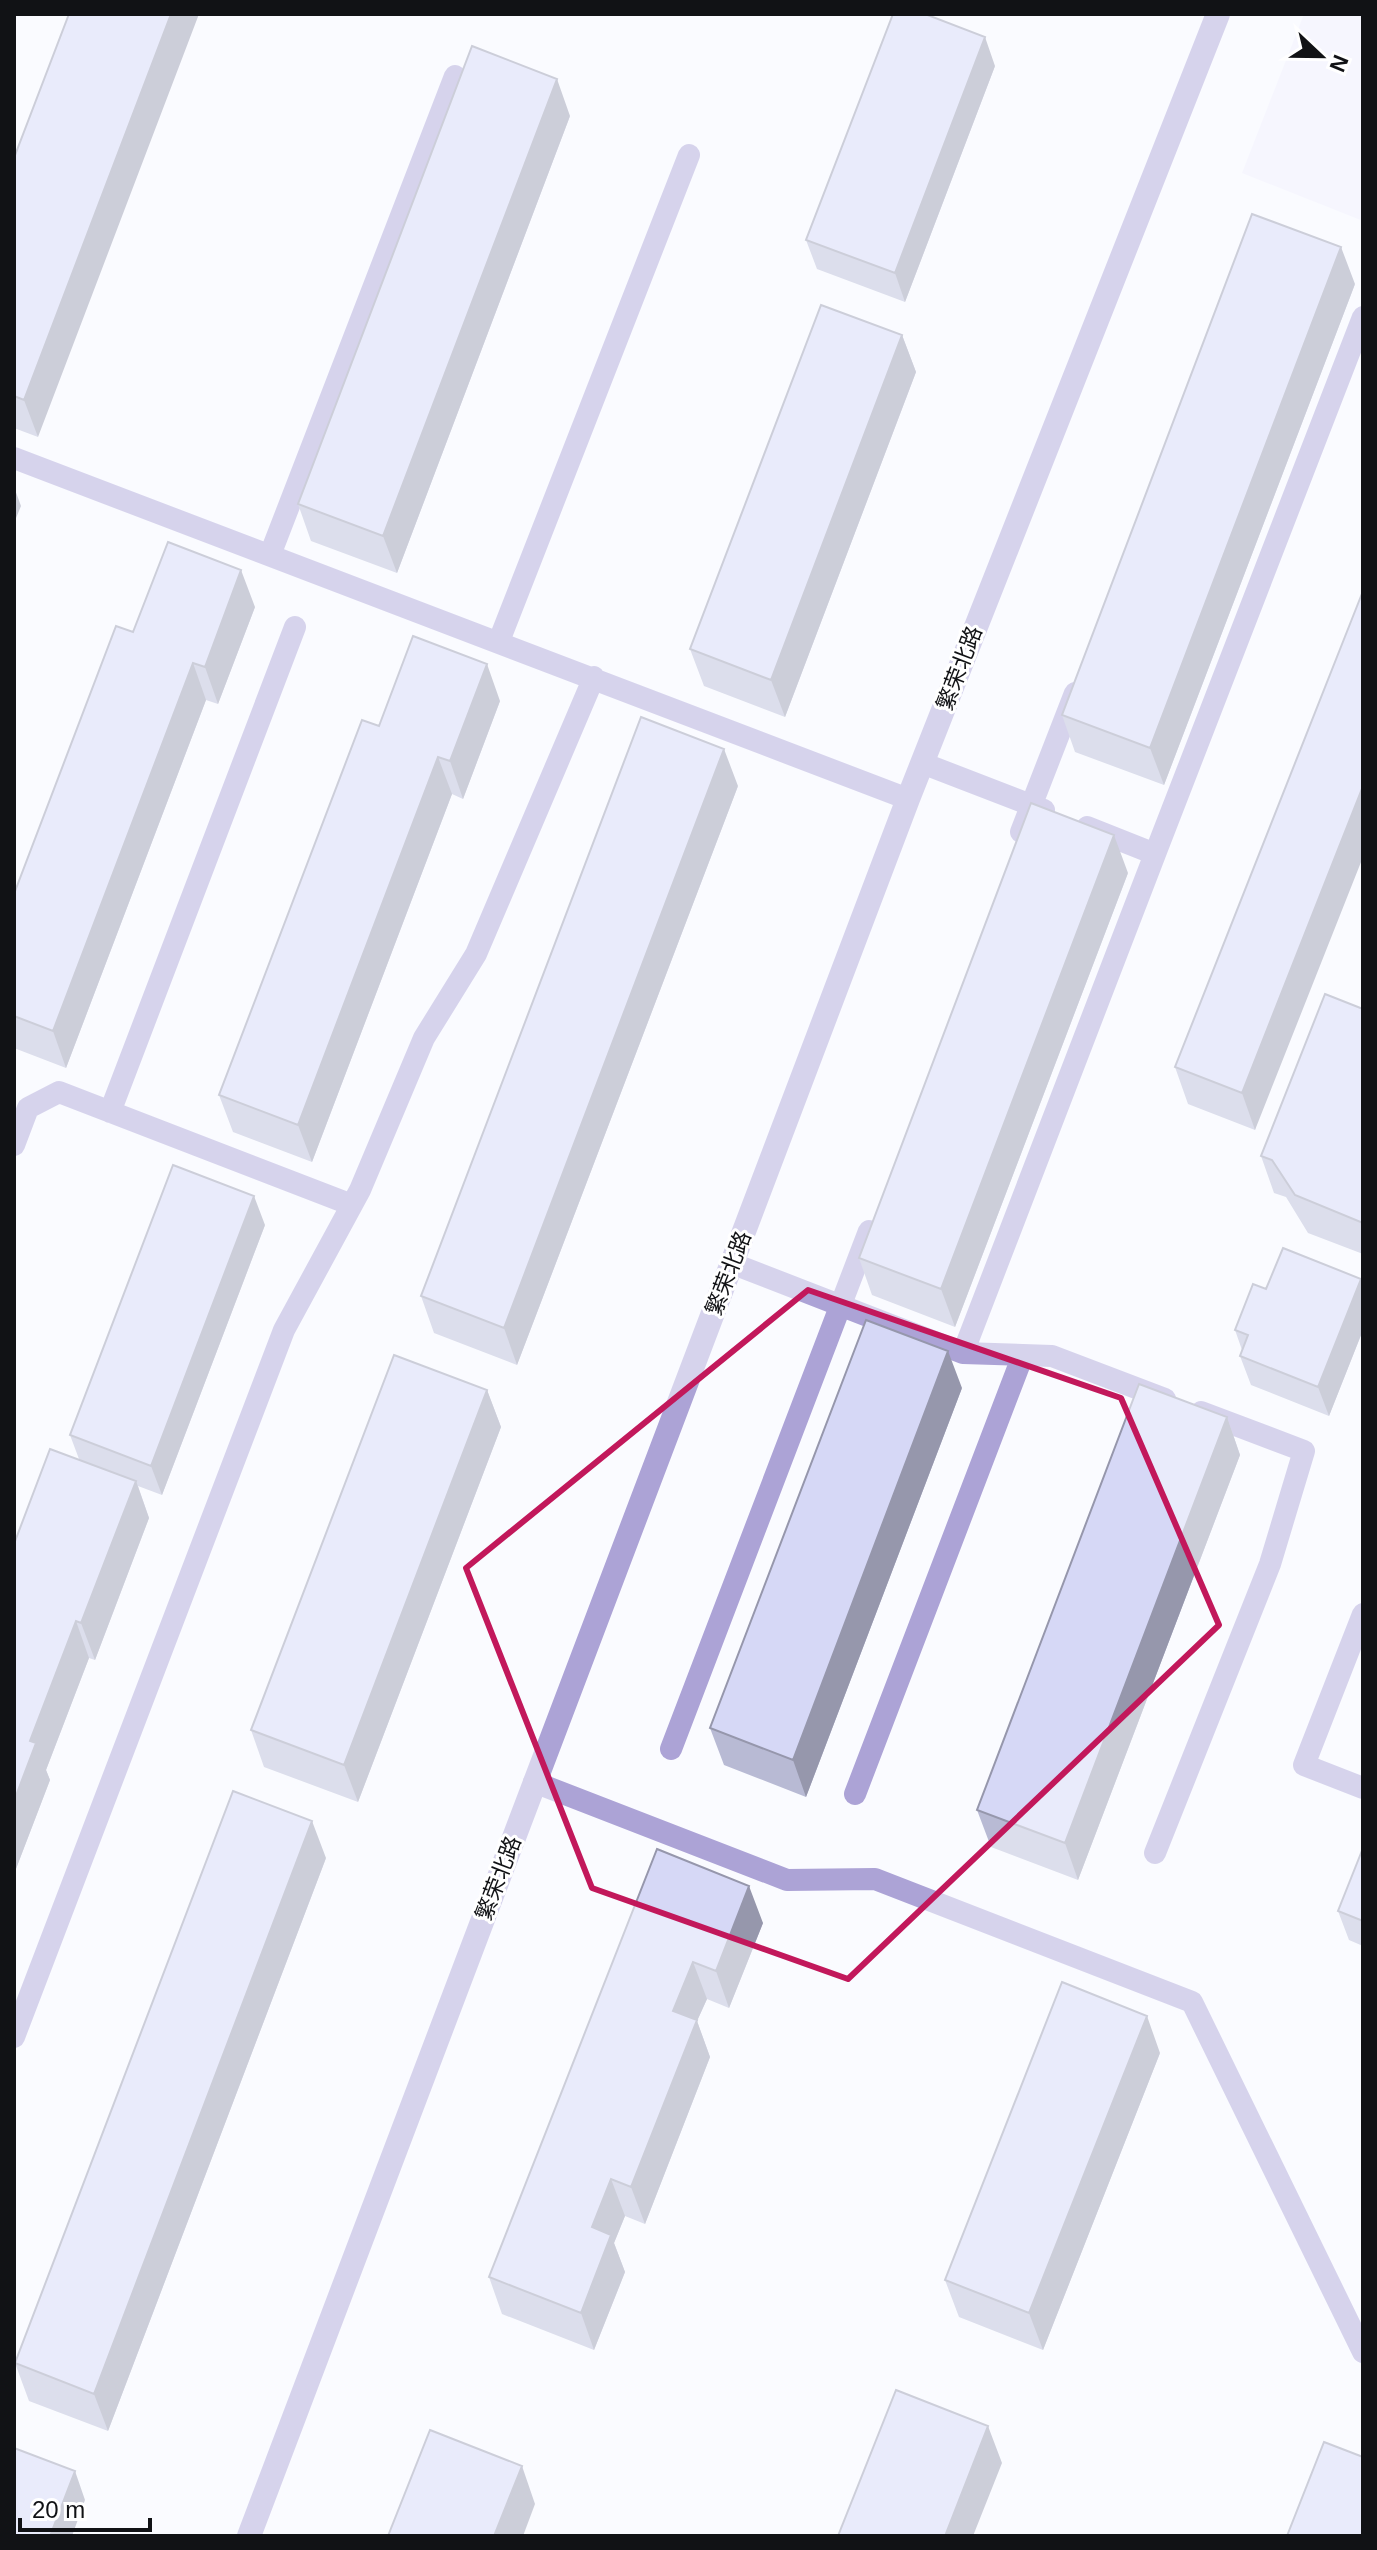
<svg xmlns="http://www.w3.org/2000/svg" width="1377" height="2550" viewBox="0 0 1377 2550" font-family="Helvetica,'Noto Sans SC',sans-serif">
  <style>
    .medical { fill: #f2effd }
    .lines { fill: none; stroke-linecap: round; stroke-linejoin: round }
    .service { stroke: #aca3d6; stroke-width: 22 }
    .tertiary { stroke: #aca3d6; stroke-width: 24 }
    .wall { fill: #b8bad4 }
    .shaded-wall { fill: #9697ac }
    .building { fill: #d6d8f6; stroke: #9697ac; stroke-width: 2 }
    .marked { fill: none; stroke: #c2185b; stroke-width: 6; stroke-linejoin: round }
    .labels { text-anchor: middle; stroke-width: 6; stroke-linejoin: round; paint-order: stroke }
    .street-label { font-size: 22px; fill: #111215; stroke: #fff }
  </style>
  <rect width="100%" height="100%" fill="#fafbff"/>
  <path class="medical" d="M1304 14H1363V221L1242 173Z"/>
  <g class="lines">
    <path class="service" d="M14 458 908 799
      M270 555 455 76
      M499 641 689 155
      M922 763 1044 810
      M1021 832 1075 693
      M1155 854 1363 317
      M110 1112 295 627
      M14 1145 28 1108 59 1092 352 1205
      M731 1263 963 1353 1052 1356 1165 1399
      M963 1353 1155 854 1087 827
      M1363 1614 1304 1765 1363 1788
      M671 1749 869 1231
      M534 1782 787 1880 875 1879 1192 2002 1363 2352
      M855 1794 1023 1355
      M1155 1853 1270 1564 1304 1451 1201 1412
      M14 2037 284 1330 360 1190 424 1038 476 954 594 677"/>
    <path class="tertiary" d="M249 2536 908 799 1218 14"/>
  </g>
  <path class="wall" d="M995 66 905 302 817 269 806 240Z
    M570 116 397 573 311 541 298 504Z
    M14 158 38 437 14 428Z
    M1355 284 1164 785 1075 752 1062 715Z
    M902 335 916 372 785 717 704 686 690 649Z
    M1363 591 1255 1130 1188 1104 1175 1067Z
    M255 607 218 704 206 700 66 1068 14 1048V894L133 632Z
    M500 701 463 799 452 794 312 1162 233 1132 219 1095 379 726Z
    M738 786 517 1365 434 1333 421 1296Z
    M1128 873 955 1327 872 1295 859 1258Z
    M1363 1009V1254L1308 1233 1286 1197 1274 1193 1261 1156Z
    M265 1225 162 1495 138 1486 149 1518 95 1660 89 1658 46 1770 50 1780 14 1874V1544L79 1459 70 1435Z
    M1363 1285V1330L1329 1416 1251 1385 1240 1356 1242 1350 1235 1330Z
    M962 1388 806 1797 724 1765 710 1728Z
    M487 1390 501 1427 358 1802 264 1767 251 1730Z
    M1227 1417 1240 1455 1078 1880 991 1847 977 1810Z
    M1363 1848V1946L1349 1940 1338 1911Z
    M657 1849 763 1923 729 2008 707 1999 697 2021 710 2057 645 2224 625 2216 614 2243 625 2272 594 2350 502 2314 489 2277Z
    M326 1858 108 2431 29 2401 15 2363Z
    M1160 2053 1043 2350 959 2317 945 2280Z"/>
  <path class="shaded-wall" d="M171 14H199L38 437 24 400Z
    M985 37 995 66 905 302 895 273Z
    M557 79 570 116 397 573 383 536Z
    M1341 247 1355 284 1164 785 1150 748Z
    M902 335 916 372 785 717 771 680Z
    M14 487 21 506 14 523Z
    M241 570 255 607 218 704 205 667Z
    M193 663 206 700 66 1068 53 1031Z
    M487 664 500 701 463 799 450 761Z
    M724 749 738 786 517 1365 504 1328Z
    M438 757 452 794 312 1162 298 1125Z
    M1363 786V857L1255 1130 1242 1093Z
    M1114 835 1128 873 955 1327 941 1289Z
    M254 1196 265 1225 162 1495 151 1466Z
    M1361 1279 1363 1285V1330L1329 1416 1318 1387Z
    M948 1351 962 1388 806 1797 793 1760Z
    M487 1390 501 1427 358 1802 344 1765Z
    M1227 1417 1240 1455 1078 1880 1065 1843Z
    M136 1481 149 1518 95 1660 81 1623Z
    M76 1621 89 1658 46 1770 50 1780 14 1874V1801L30 1741Z
    M312 1821 326 1858 108 2431 94 2394Z
    M749 1886 763 1923 729 2008 716 1971Z
    M693 1962 707 1999 697 2021 710 2057 645 2224 631 2187 673 2011Z
    M1147 2016 1160 2053 1043 2350 1029 2313Z
    M611 2179 625 2216 614 2243 625 2272 594 2350 581 2313 592 2227Z
    M988 2426 1002 2463 973 2536H945Z
    M522 2466 535 2504 523 2536H494Z
    M75 2471 85 2500 72 2536H50Z"/>
  <path class="building" d="M69 14H171L24 400 14 396V158Z
    M893 14H925L985 37 895 273 806 240Z
    M472 46 557 79 383 536 298 504Z
    M1252 214 1341 247 1150 748 1062 715Z
    M821 305 902 335 771 680 690 649Z
    M168 542 241 570 205 667 193 663 53 1031 14 1016V894L116 626 133 632Z
    M1363 591V786L1242 1093 1175 1067Z
    M413 636 487 664 450 761 438 757 298 1125 219 1095 362 720 379 726Z
    M641 717 724 749 504 1328 421 1296Z
    M1031 803 1114 835 941 1289 859 1258Z
    M1325 994 1363 1009V1223L1295 1195 1272 1160 1261 1156Z
    M173 1165 254 1196 151 1466 70 1435Z
    M1283 1248 1361 1279 1318 1387 1240 1356 1248 1335 1235 1330 1253 1284 1266 1289Z
    M866 1320 948 1351 793 1760 710 1728Z
    M394 1355 487 1390 344 1765 251 1730Z
    M1139 1384 1227 1417 1065 1843 977 1810Z
    M50 1449 136 1481 81 1623 76 1621 30 1741 36 1743 14 1801V1544Z
    M233 1791 312 1821 94 2394 15 2363Z
    M1363 1848V1921L1338 1911Z
    M657 1849 749 1886 716 1971 693 1962 673 2011 697 2020 631 2187 611 2179 592 2227 611 2235 581 2313 489 2277Z
    M1062 1982 1147 2016 1029 2313 945 2280Z
    M896 2390 988 2426 945 2536H838Z
    M430 2430 522 2466 494 2536H388Z
    M1324 2442 1363 2457V2536H1287Z
    M14 2448 75 2471 50 2536H14Z"/>
  <path d="M0 0H1377V2550H0ZM808 1290 1121 1398 1219 1625 848 1979 592 1888 466 1568Z" fill="#fafbff" fill-opacity=".55" fill-rule="evenodd"/>
  <path class="marked" d="M808 1290 1121 1398 1219 1625 848 1979 592 1888 466 1568Z"/>
  <g class="labels">
    <g class="street-label">
      <text transform="translate(959 668) rotate(-69)" y="8">繁荣北路</text>
      <text transform="translate(728 1273) rotate(-69)" y="8">繁荣北路</text>
      <text transform="translate(498 1878) rotate(-69)" y="8">繁荣北路</text>
    </g>
  </g>
  <rect width="1377" height="2550" fill="none" stroke="#111215" stroke-width="32"/>
  <g transform="translate(1321 56) rotate(112)" stroke="#ffffff" stroke-width="6" paint-order="stroke">
  <path d="M0-6L14 30L0 20L-14 30Z" fill="#111215"/>
  <text y="-12" font-size="22" font-weight="bold" text-anchor="middle" fill="#111215">N</text>
  </g>
  <path d="M20 2518v12h130v-12" fill="none" stroke="#111215" stroke-width="4"/>
  <text x="32" y="2518" font-size="24" fill="#111215" stroke="#ffffff" stroke-width="6" paint-order="stroke">20 m</text>
</svg>
